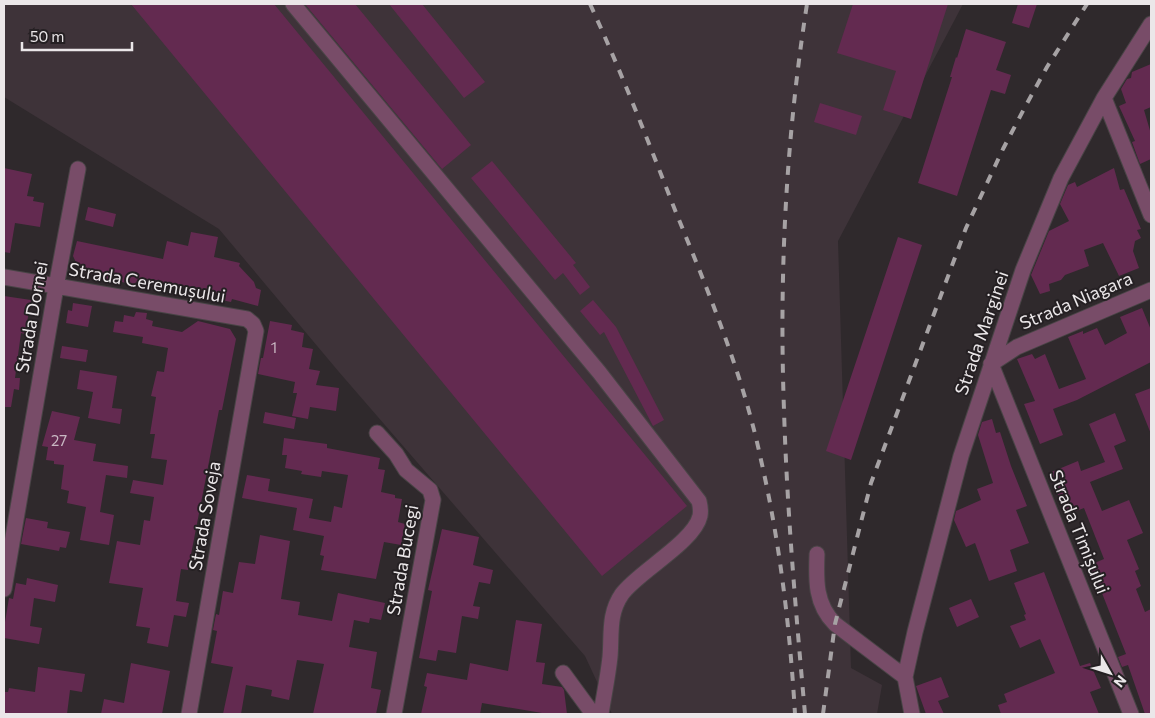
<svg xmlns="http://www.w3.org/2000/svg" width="1155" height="718" viewBox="0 0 1155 718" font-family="Commissioner,sans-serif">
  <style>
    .built { fill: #3e3339 }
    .building { fill: #632a50 }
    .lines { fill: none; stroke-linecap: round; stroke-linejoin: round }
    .minor-casing { stroke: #494446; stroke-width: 17 }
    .minor { stroke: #784c68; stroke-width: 15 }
    .rail { stroke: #a6a2a4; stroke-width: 4; stroke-dasharray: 9 9; stroke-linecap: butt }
    .labels { text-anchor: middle; stroke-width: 4; stroke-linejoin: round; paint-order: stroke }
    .number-label { font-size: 15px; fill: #c9b8c3 }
    .street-label { font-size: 18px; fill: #ebe7e9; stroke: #252023 }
  </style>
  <rect width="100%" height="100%" fill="#2f292c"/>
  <path class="built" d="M4 4H963L838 241 851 668 882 685 877 714H612L585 656 339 372 219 229 4 97Z"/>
  <path class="building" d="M131 4H274L687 506 602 576Z
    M305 4H355L471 145 442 169Z
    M389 4H422L485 82 464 98Z
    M853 4H948L911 119 883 110 896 71 837 53Z
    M1018 4H1037L1029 28 1012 23Z
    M966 29 1006 42 996 70 1011 75 1005 94 991 90 957 196 918 183 952 77H950L956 57 957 58Z
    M1151 64V107L1144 110 1151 134V159L1140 164 1132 142 1135 141 1119 106 1126 103 1121 89 1127 79 1131 78 1132 72Z
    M820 103 862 116 856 135 814 122Z
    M492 161 576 263 573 265 590 287 580 295 563 273 555 280 471 178Z
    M4 168 32 174 27 196 34 197 33 201 44 203 40 227 15 223 10 253 4 252Z
    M1114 168 1120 190 1124 189 1141 229 1137 230 1141 238 1135 241 1133 251 1139 268 1119 276 1103 243 1084 250 1089 266 1065 275 1061 280 1049 284 1050 291 1040 294 1031 275 1049 231 1069 221 1060 204 1068 185 1075 182 1077 187Z
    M88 207 116 214 113 227 85 220Z
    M191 232 218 237 214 257 240 263 239 266 254 282 256 288 261 290 258 306 232 299 231 302 217 299 218 293 167 282 166 285 151 282 149 289 118 281 117 284 105 282 106 277 80 271 73 256 77 241 163 259 167 241 188 246Z
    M898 237 922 245 851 460 826 451Z
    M4 296 31 300 25 334 21 333 15 378H20L19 390 14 389 11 407H4Z
    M593 300 616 327 664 420 653 426 604 332 600 335 580 311Z
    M73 303 92 306 88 327 66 323 68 310 72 311Z
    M1142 308 1151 330V362L1077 400 1053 409 1063 435 1040 444 1024 404 1035 401 1017 359 1032 354 1035 359 1045 354 1059 389 1086 379 1068 337 1083 331V334L1097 328 1105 345 1127 333 1120 317Z
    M136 312 147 313 146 319 153 321 152 326 182 332 198 321 230 329 236 339 222 410H219L188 570 181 569 176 601 189 603 186 617 174 615 168 647 147 643 150 628 136 626 143 588 109 583 117 541 140 545 144 520 150 521 154 497 130 493 133 480 163 485 167 460 151 458 155 434H150L156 397 151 396 157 371 164 372 168 348 142 343 143 337 113 332 115 321 123 322 124 315 134 317Z
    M270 321 292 325 291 330 304 333 302 347 313 349 309 369 320 371 316 385 339 388 336 411 310 407 308 419 292 416 297 393H293L295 382 258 374 261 358H263Z
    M62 346 88 350 86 362 60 358Z
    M80 370 117 376 112 408 122 409 120 424 88 418 93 392 77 389Z
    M1151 388V434L1135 394Z
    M52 411 80 417 74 440 96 444 93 461 128 466 127 478 106 475 100 512 114 515 109 545 80 540 86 507 67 503 69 491 61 489 64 465 54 464V461L46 460 48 447 42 446Z
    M265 412 296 418 294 429 263 423Z
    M1115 413 1126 441 1114 446 1123 469 1090 482 1102 511 1129 500 1143 533 1127 540 1139 569 1135 571 1141 586 1136 589 1145 612 1151 609V714H1145L1128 665 1122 667 1118 657 1126 654 1098 583 1094 584 1089 572 1094 570 1092 564 1104 559 1084 508 1066 515 1049 473 1078 461 1081 471 1105 462 1089 424Z
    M992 419 996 433 1000 432 1011 466 1027 506 1016 510 1029 543 1010 550 1017 571 989 581 975 543 966 547 954 520 956 511 981 500 977 489 993 483 978 435 982 422Z
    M284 438 327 444V448L380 458 378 469 385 470 381 492 395 495V498L402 499 398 522 405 524 401 545 384 542 376 579 321 570 324 556 320 555 324 536 293 530 297 508 242 498 247 475 270 479 268 491 313 499 309 518 331 522 334 506 342 508 348 475 322 471 321 477 301 474 302 471 285 468 287 455H282Z
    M26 518 48 522 47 528 70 532 66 548 60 547 59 551 21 544Z
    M442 529 479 537 473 565 493 570 490 584 479 582 473 606 480 607 478 619 462 616 456 653 438 650 436 661 419 658 432 591 428 590Z
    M260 535 290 541 281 599 300 602 298 615 332 621 338 593 385 603 381 620 370 618 369 623 354 620 349 647 377 652 371 688 381 690 376 714H313L324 664 297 660 289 700 271 696 272 690 246 685 241 714H223L233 667 211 663 217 631 213 630 216 614 219 615 223 591 233 593 239 562 255 564Z
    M1044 572 1080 666 1090 663 1101 688 1090 692 1099 714H1001L998 705 1007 702 1004 694 1055 673 1040 639 1020 648 1010 626 1026 620 1024 615 1026 614 1014 583Z
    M27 578 58 585 55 602 34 598 30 626 42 628 39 644 4 638V621L5 622 9 598 13 599 16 583 26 585Z
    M971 599 979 617 957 627 949 608Z
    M516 620 542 624 536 662 545 663 542 684 562 687 564 690 567 714H548L482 703 480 714H421L427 687 424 686 427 673 467 680 470 663 508 671Z
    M131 663 170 671 162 714H101L104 699 124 703Z
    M38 667 85 674 82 692 70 690 67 714H4V692H8L9 688 35 692Z
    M941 677 949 697 938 701 944 714H926L916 686Z"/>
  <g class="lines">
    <g class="minor-casing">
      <path id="minor" d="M293 4 599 372 699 501C700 505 701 511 700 516 694 542 638 572 622 594 608 614 612 635 610 657 608 676 604 695 601 714
        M1104 98 1151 215
        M4 277 247 319 253 324 256 331 189 714
        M377 433 396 454 406 470 430 490 433 500 394 714
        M817 554C816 580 815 604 835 624L905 677
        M4 589 56 287 78 169
        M563 673 593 714
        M912 714 905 677 915 632 961 456 1023 270 1061 178 1104 98 1151 24
        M1131 714 991 364 1017 347 1151 290"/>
    </g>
    <use href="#minor" class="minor"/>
    <path class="rail" d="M590 4C621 71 648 141 675 210 708 291 743 374 761 460 780 543 790 629 795 714
      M805 714C796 613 787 511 784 410 779 274 786 138 807 4
      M823 714 835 624 871 483 966 228 1003 149 1025 107 1047 67 1087 4"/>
  </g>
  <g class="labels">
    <g class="number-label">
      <text x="274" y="353">1</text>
      <text x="59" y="446">27</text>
    </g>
    <g class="street-label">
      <text transform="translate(147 283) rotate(10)" y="6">Strada Ceremușului</text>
      <text transform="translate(1076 301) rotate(-23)" y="6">Strada Niagara</text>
      <text transform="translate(32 317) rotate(-80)" y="6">Strada Dornei</text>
      <text transform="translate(982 333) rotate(-71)" y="6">Strada Marginei</text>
      <text transform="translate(205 516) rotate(-80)" y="6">Strada Soveja</text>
      <text transform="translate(1079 532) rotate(68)" y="6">Strada Timișului</text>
      <text transform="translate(403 560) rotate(-80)" y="6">Strada Bucegi</text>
    </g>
  </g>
  <rect width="1155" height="718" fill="none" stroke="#ebe7e9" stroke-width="10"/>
  <g transform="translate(1110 673) rotate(129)" stroke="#252023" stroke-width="4" paint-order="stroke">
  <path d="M0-4L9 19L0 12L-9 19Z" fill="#ebe7e9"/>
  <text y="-8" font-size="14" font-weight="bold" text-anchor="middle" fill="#ebe7e9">N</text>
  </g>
  <path d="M22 42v8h110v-8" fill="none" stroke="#ebe7e9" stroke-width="2.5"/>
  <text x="30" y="42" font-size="15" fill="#ebe7e9" stroke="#252023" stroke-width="4" paint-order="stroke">50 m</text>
</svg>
